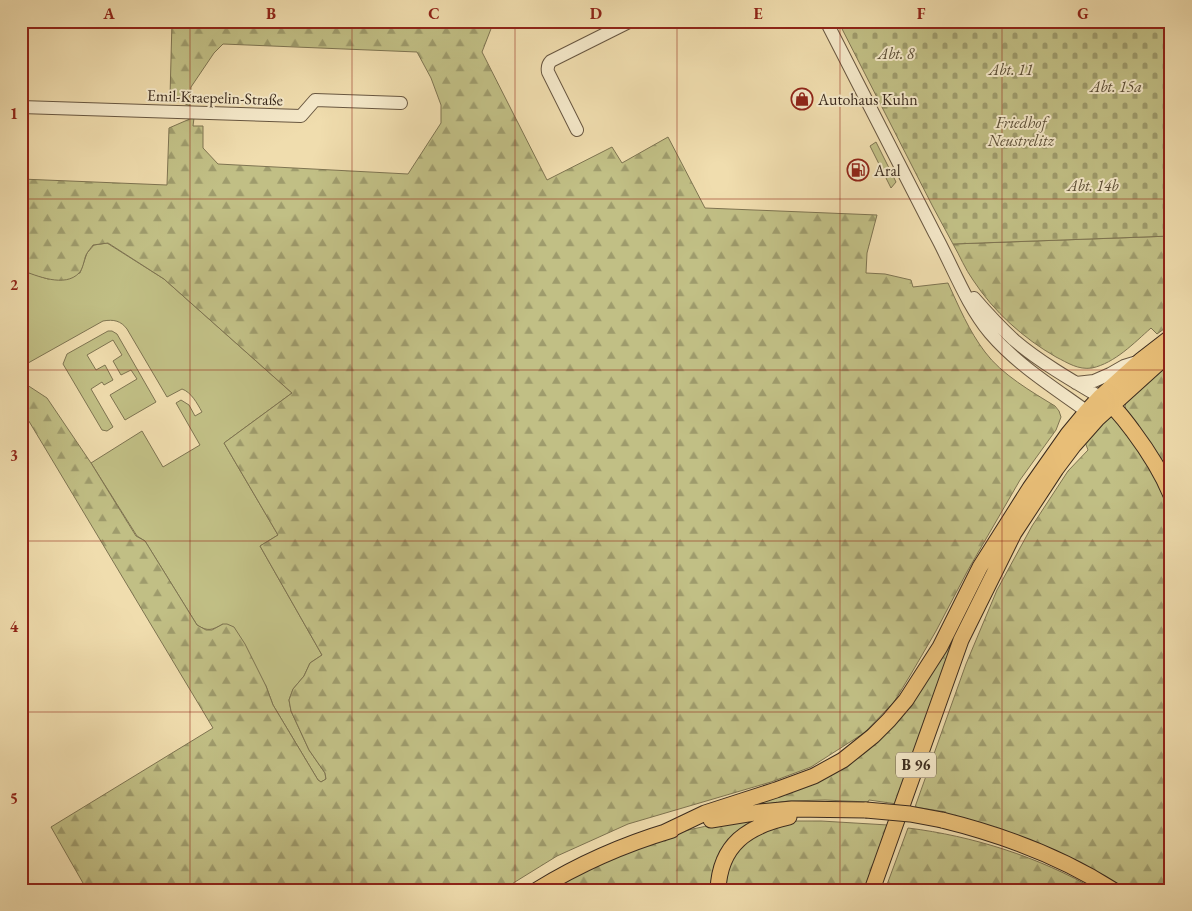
<svg xmlns="http://www.w3.org/2000/svg" width="1192" height="911" viewBox="0 0 1192 911" font-family="'EB Garamond',serif">
  <style>
    .grass { fill: #c1bf85; stroke: #7e7451 }
    .forest { fill: url(#forest-firs); stroke: #7e7451 }
    .cemetery { fill: url(#cemetery-stones); stroke: #7e7451 }
    .lines { fill: none; stroke-linecap: round; stroke-linejoin: round }
    .minor-casing { stroke: #685741; stroke-width: 14 }
    .major-casing { stroke: #3a2a1d; stroke-width: 17 }
    .minor { stroke: #f5e9ca; stroke-width: 12 }
    .major { stroke: #e8be77; stroke-width: 15 }
    .major-bridge-casing { stroke: #3a2a1d; stroke-width: 17; stroke-linecap: butt }
    .major-bridge { stroke: #e8be77; stroke-width: 15 }
    .grid { fill: none; stroke: #8f2418; stroke-width: 1; stroke-opacity: 0.55 }
    .labels { text-anchor: middle; stroke-width: 4; stroke-linejoin: round; paint-order: stroke }
    .shield { fill: #f5e9ca; stroke: #726351; stroke-width: 1 }
    .shield-label { font-size: 15px; font-weight: bold; fill: #3a2a1d }
    .park-label { font-size: 16px; font-style: italic; fill: #5c4f37; stroke: #f5e9ca }
    .street-label { font-size: 16px; fill: #3a2a1d; stroke: #f5e9ca }
    .poi-label { font-size: 16px; fill: #3a2a1d; stroke: #f5e9ca; text-anchor: start }
    .neatline { fill: none; stroke: #8f2418; stroke-width: 2 }
    .grid-label { font-size: 16px; text-anchor: middle; font-weight: bold; fill: #8f2418 }
  </style>
  <defs>
    <pattern id="forest-firs" width="22" height="20" patternUnits="userSpaceOnUse" patternTransform="scale(1.25)"><rect width="22" height="20" fill="#c1bf85"/><path d="M5 1l3.5 6h-7zM16 11l3.5 6h-7z" fill="#9e9b6c"/></pattern>
    <pattern id="cemetery-stones" width="16" height="16" patternUnits="userSpaceOnUse" patternTransform="scale(1.25)"><rect width="16" height="16" fill="#c1bf85"/><path d="M2 7V4a2 2 0 0 1 4 0v3zM10 15v-3a2 2 0 0 1 4 0v3z" fill="#9e9b6c"/></pattern>
  </defs>
  <rect width="100%" height="100%" fill="#f0ddae"/>
  <filter id="stains"><feTurbulence type="fractalNoise" baseFrequency=".004" numOctaves="4"/><feColorMatrix values="0 0 0 0 .2 0 0 0 0 .09 0 0 0 0 .02 0 0 0 .5 -.17"/></filter>
  <radialGradient id="worn" r=".72"><stop offset=".6" stop-color="#630" stop-opacity="0"/><stop offset="1" stop-color="#630" stop-opacity=".3"/></radialGradient>
  <path class="grass" d="M876 142 896 182 891 188 870 146Z
    M107 243 164 279 292 393 224 443 278 535 260 546 322 655 310 663 304 676 293 689 289 700 291 711 309 750 325 773 326 779 321 782 318 780 273 705 266 686 223 624C212 630 208 632 197 625L145 541 137 536 91 463 142 431 163 467 200 445 176 403 181 400 189 405 195 416 202 412C197 403 191 392 182 389L167 397 127 329C121 321 114 319 103 321L21 367V270L48 279 80 273 87 253 94 245Z
    M108 331H112L117 334 156 402 125 420 110 395 137 379 131 370 121 375 113 361 122 355 113 340 87 355 96 370 105 365 113 380 104 385 102 382 91 389 113 427 107 431 102 430 63 364 67 354Z"/>
  <path class="forest" d="M172 21H494L482 52 547 180 612 147 622 163 668 137 705 208 877 215 867 253 866 273 885 274 911 280 913 287 948 283C959 307 969 331 985 352 1001 374 1032 392 1055 406L1059 411 1061 417 1056 430 1020 480 968 570 936 631 911 674 894 702 864 733 811 767 771 782 628 824 557 856 502 890H87L51 827 213 728 21 408V381L47 398 91 463 136 536 145 541 197 625 206 630H212L223 624H227L234 627 245 644 266 686 273 705 318 780 321 782 326 779 325 773 309 750 291 711 289 700 293 689 304 676 310 663 322 655 260 546 278 535 224 443 292 393 164 279 108 243 93 245C91 248 88 251 86 255 84 260 83 269 79 273 65 288 37 276 21 270V179L167 185 169 128 192 118H194L193 126H203V148L218 164 408 174 441 123V105L431 78 417 52 223 44 214 53 191 87 190 106 170 97Z
    M1171 236V324L1157 334 1151 328C1134 343 1115 363 1092 368 1078 370 1068 363 1056 357 1023 338 994 312 973 280 965 269 960 256 953 244Z
    M1171 356V481L1127 414 1125 407 1126 400Z
    M1110 416H1113L1120 421 1169 499 1171 507V890H1125L1114 882 945 814 946 812 915 807 966 664 997 590 1032 526 1068 471 1088 450 1085 442Z
    M973 598 897 804 869 800 868 802 825 800 788 801 747 807 835 772 865 753 890 730 904 713 940 657Z
    M758 818 713 890H547L558 883C589 869 621 853 653 841 686 828 722 823 758 818Z
    M788 821H821L888 825 865 890H723L727 864 751 835Z
    M908 828C973 836 1039 857 1096 890H885Z"/>
  <path class="cemetery" d="M838 21H1171V236L953 244 933 207Z"/>
  <g class="lines">
    <g class="minor-casing">
      <path id="minor" d="M826 21C862 92 899 163 935 234 953 267 966 304 990 333 1019 367 1058 390 1093 416
        M21 107 301 116 315 100 401 103
        M577 130 548 72C547 67 548 64 551 61L631 21
        M974 298C987 313 1000 327 1014 340 1040 362 1071 380 1100 397
        M1076 383 1094 381 1110 374 1124 366 1137 362"/>
    </g>
    <g class="major-casing">
      <path id="major" d="M1104 399C1116 408 1124 419 1133 431 1148 451 1161 471 1171 495
        M711 820 760 812 792 809 866 810
        M942 820C1003 835 1060 856 1113 890
        M663 833 705 813 776 790 814 776 843 760 873 736 889 720 906 700 940 647 980 567 1030 488 1068 434 1087 411 1100 397 1140 361 1171 337
        M537 890C579 864 625 844 672 830
        M718 890C720 844 748 826 789 817
        M872 890 961 640 1014 533 1056 469 1074 445 1097 419 1171 352"/>
    </g>
    <use href="#minor" class="minor"/>
    <use href="#major" class="major"/>
    <g class="major-bridge-casing">
      <path id="major-bridge" d="M866 810 910 814 942 820"/>
    </g>
    <use href="#major-bridge" class="major-bridge"/>
  </g>
  <path class="grid" d="M190 21V890M352 21V890M515 21V890M677 21V890M840 21V890M1002 21V890M21 199H1171M21 370H1171M21 541H1171M21 712H1171"/>
  <defs>
    <g id="shop-ring" transform="scale(1.125)"><circle r="9.5" fill="#f5e9ca" stroke="#8f2418" stroke-width="1.5"/><path d="M-5-2.5h2.3a2.7 3.5 0 0 1 5.4 0H5L5.5 6h-11ZM-1.5-2.5h3a1.5 2.3 0 0 0-3 0Z" fill="#8f2418"/></g>
    <g id="fuel-ring" transform="scale(1.125)"><circle r="9.5" fill="#f5e9ca" stroke="#8f2418" stroke-width="1.5"/><path d="M-5.5-6h7V0h2V4h1.3V-2.5L3-4.5l.8-.8L6-3V5H2.5V1h-1V6h-7ZM-4.2-4.7v3.2H.2V-4.7Z" fill="#8f2418"/></g>
  </defs>
  <g fill-rule="evenodd">
    <use href="#shop-ring" x="802" y="99"/>
    <use href="#fuel-ring" x="858" y="170"/>
  </g>
  <g class="labels">
    <rect class="shield" x="896" y="752.5" width="40" height="25" rx="4"/>
    <g class="shield-label">
      <text x="916" y="770">B 96</text>
    </g>
    <g class="park-label">
      <text x="896" y="59">Abt. 8</text>
      <text x="1011" y="75">Abt. 11</text>
      <text x="1116" y="92">Abt. 15a</text>
      <text x="1021" y="128">Friedhof<tspan x="1021" dy="18">Neustrelitz</tspan></text>
      <text x="1093" y="191">Abt. 14b</text>
    </g>
    <g class="street-label">
      <text transform="translate(215 97) rotate(2)" y="6">Emil-Kraepelin-Straße</text>
    </g>
    <g class="poi-label">
      <text x="818" y="105">Autohaus Kuhn</text>
      <text x="874" y="176">Aral</text>
    </g>
  </g>
  <rect width="1192" height="911" fill="none" stroke="#f0ddae" stroke-width="55"/>
  <rect x="28" y="28" width="1136" height="856" class="neatline"/>
  <g class="grid-label">
    <text x="109" y="19">A</text>
    <text x="271" y="19">B</text>
    <text x="434" y="19">C</text>
    <text x="596" y="19">D</text>
    <text x="758" y="19">E</text>
    <text x="921" y="19">F</text>
    <text x="1083" y="19">G</text>
    <text x="14" y="119">1</text>
    <text x="14" y="290">2</text>
    <text x="14" y="461">3</text>
    <text x="14" y="632">4</text>
    <text x="14" y="804">5</text>
  </g>
  <rect width="100%" height="100%" filter="url(#stains)"/>
  <rect width="100%" height="100%" fill="url(#worn)"/>
</svg>
